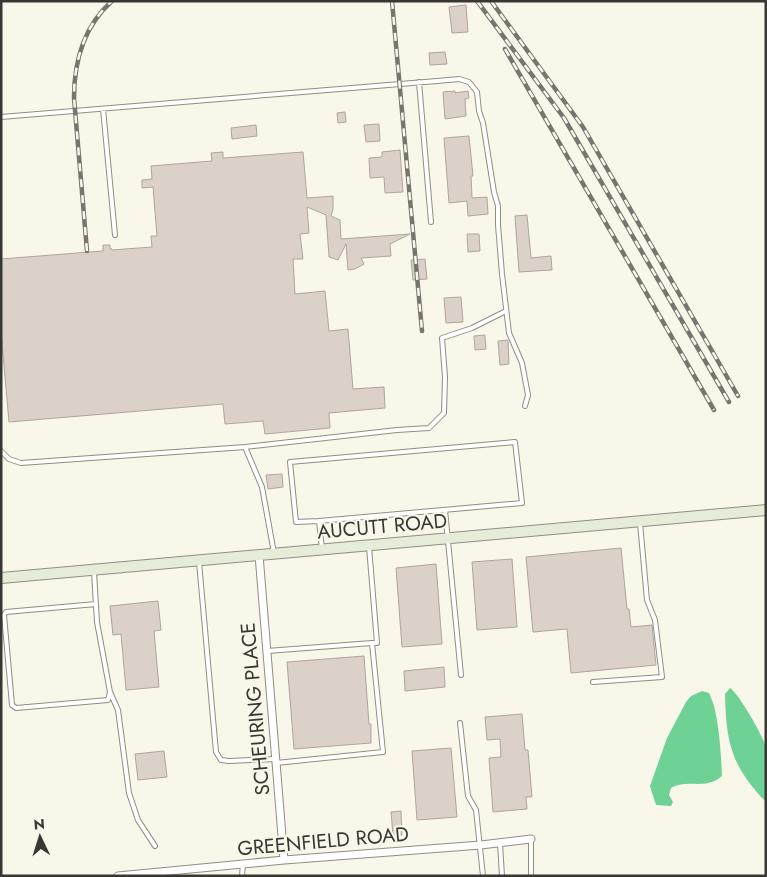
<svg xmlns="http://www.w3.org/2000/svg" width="767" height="877" viewBox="0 0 767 877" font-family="Jost,sans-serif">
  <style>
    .water { fill: #6fd295 }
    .building { fill: #dbd1c8; stroke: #afa59d }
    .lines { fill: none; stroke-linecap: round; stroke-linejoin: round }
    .lane-casing { stroke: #918d82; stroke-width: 6 }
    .street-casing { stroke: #918d82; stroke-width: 9 }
    .secondary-casing { stroke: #918d82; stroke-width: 12 }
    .lane { stroke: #fff; stroke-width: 4 }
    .street { stroke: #fff; stroke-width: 7 }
    .secondary { stroke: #e5ecd8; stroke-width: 10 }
    .rail-casing { stroke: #77756e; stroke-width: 4.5 }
    .rail { stroke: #f9f6ea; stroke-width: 2.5; stroke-dasharray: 8; stroke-linecap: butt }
    .labels { text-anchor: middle; stroke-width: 4; stroke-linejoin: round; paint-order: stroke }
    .street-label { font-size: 20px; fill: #383732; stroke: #f9f6ea }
  </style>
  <rect width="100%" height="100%" fill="#f9f6ea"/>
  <path class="water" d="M730 688C739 694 764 737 766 748 767 760 766 788 766 802 731 766 726 742 725 694Z
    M702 691 709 693C719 712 721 753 722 776 705 791 688 778 671 788L669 795 673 802 671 806 656 805 650 786 667 738 686 702 691 696Z"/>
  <path class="building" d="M466 5 468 32 452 33 449 7Z
    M445 52 447 64 430 65 429 53Z
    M455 91V93L468 91 469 98 465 99 466 116 445 119 443 92Z
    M345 112 346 122 338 123 337 113Z
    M379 124 380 141 366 142 364 125Z
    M256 125 257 136 232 139 231 128Z
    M469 136 473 176H471L472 198 487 197 488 214 468 216 467 201 449 203 444 138Z
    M400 150 403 192 385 193 384 177 370 178 369 158 382 157V152Z
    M223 152V158L303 152 307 198 333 196V209L331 216 340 220 341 239 410 234 390 244 391 256 361 258 364 264 355 269 348 270 346 244 338 260 329 257 326 215 307 207 309 233 300 234 303 259H293L295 294 325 291 329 331 348 329 353 389 384 387 385 408 329 413 330 428 265 434 263 421 225 424 223 404 9 422 1 332V259L103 251V245H110V249H112V250L152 247 151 236H157L153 187 142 188V180L152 179 151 166 212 161 211 153Z
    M527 215 531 258 551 256 552 270 519 272 515 216Z
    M467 234H479L480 251 468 252Z
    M425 259 427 279 413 280 411 260Z
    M461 297 463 322 446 323 444 298Z
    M485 335 486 349 475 350 474 336Z
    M508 340 509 364 500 365 498 341Z
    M282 474 283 487 268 489 266 475Z
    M621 548 627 609H629L631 627 652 625 656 665 571 673 567 629 533 632 526 557Z
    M512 559 517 627 477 630 472 562Z
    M436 564 442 644 402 647 396 568Z
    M158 601 161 630 154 631 159 687 126 690 121 634 113 635 110 606Z
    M364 656 369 724H371V743L294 749 287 662Z
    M444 667 445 687 405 691 404 671Z
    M522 714 525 750H528L532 797H526L527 809 493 812 489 758 501 757 500 739 487 740 485 717Z
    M451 748 457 817 417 820 412 751Z
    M164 751 167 777 138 780 135 754Z
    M401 811 402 835 393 836 391 812Z"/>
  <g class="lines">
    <g class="lane-casing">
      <path id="lane" d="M419 82 431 222
        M103 109 115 235
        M1 117 437 81 459 79 469 82 477 92 479 111 483 123 494 192 498 206V225L502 274 509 333 522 363 528 395 525 406
        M245 447 397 430 429 428 444 413 445 377 442 338 472 328 506 311
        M1 451 9 459 21 463 245 447 262 487 274 553
        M445 510 461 675
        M319 521 522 503 515 442 290 462 296 522 319 521 322 549
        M369 547 377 643H372
        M199 562 216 752 221 760 229 761 275 759
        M94 572 97 622 110 692 108 700 16 708 12 705 4 615 6 612 96 604
        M267 651 372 643 383 752 276 763
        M593 682 662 677 655 620 647 600 640 523
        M110 692 118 710 129 793 138 820 155 846
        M460 723 467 787 468 796 476 810 483 876
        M500 843 502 876
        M242 876 243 864
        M531 876V839"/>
    </g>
    <g class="street-casing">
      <path id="street" d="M259 555 284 860
        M118 876 284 860 481 845 531 839"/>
    </g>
    <g class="secondary-casing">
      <path id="secondary" d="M1 578 766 510"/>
    </g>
    <use href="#lane" class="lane"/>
    <use href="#street" class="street"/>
    <use href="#secondary" class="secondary"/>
    <g class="rail-casing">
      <path id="rail" d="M392 1 422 331
        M477 1 564 118 729 402
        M491 1 583 127 738 396
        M505 49 714 410
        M87 251 74 98C74 61 84 26 112 1"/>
    </g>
    <use href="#rail" class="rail"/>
  </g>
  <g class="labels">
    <g class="street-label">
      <text transform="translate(382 526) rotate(-5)" y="7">AUCUTT ROAD</text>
      <text transform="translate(255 709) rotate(-95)" y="7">SCHEURING PLACE</text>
      <text transform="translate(323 841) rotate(-5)" y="7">GREENFIELD ROAD</text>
    </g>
  </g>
  <rect width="767" height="877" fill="none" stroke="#383732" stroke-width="5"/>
  <g transform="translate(40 837) rotate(356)" stroke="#f9f6ea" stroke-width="4" paint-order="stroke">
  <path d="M0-4L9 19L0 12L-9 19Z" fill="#383732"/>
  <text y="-8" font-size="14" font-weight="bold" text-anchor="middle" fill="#383732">N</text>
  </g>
</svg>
